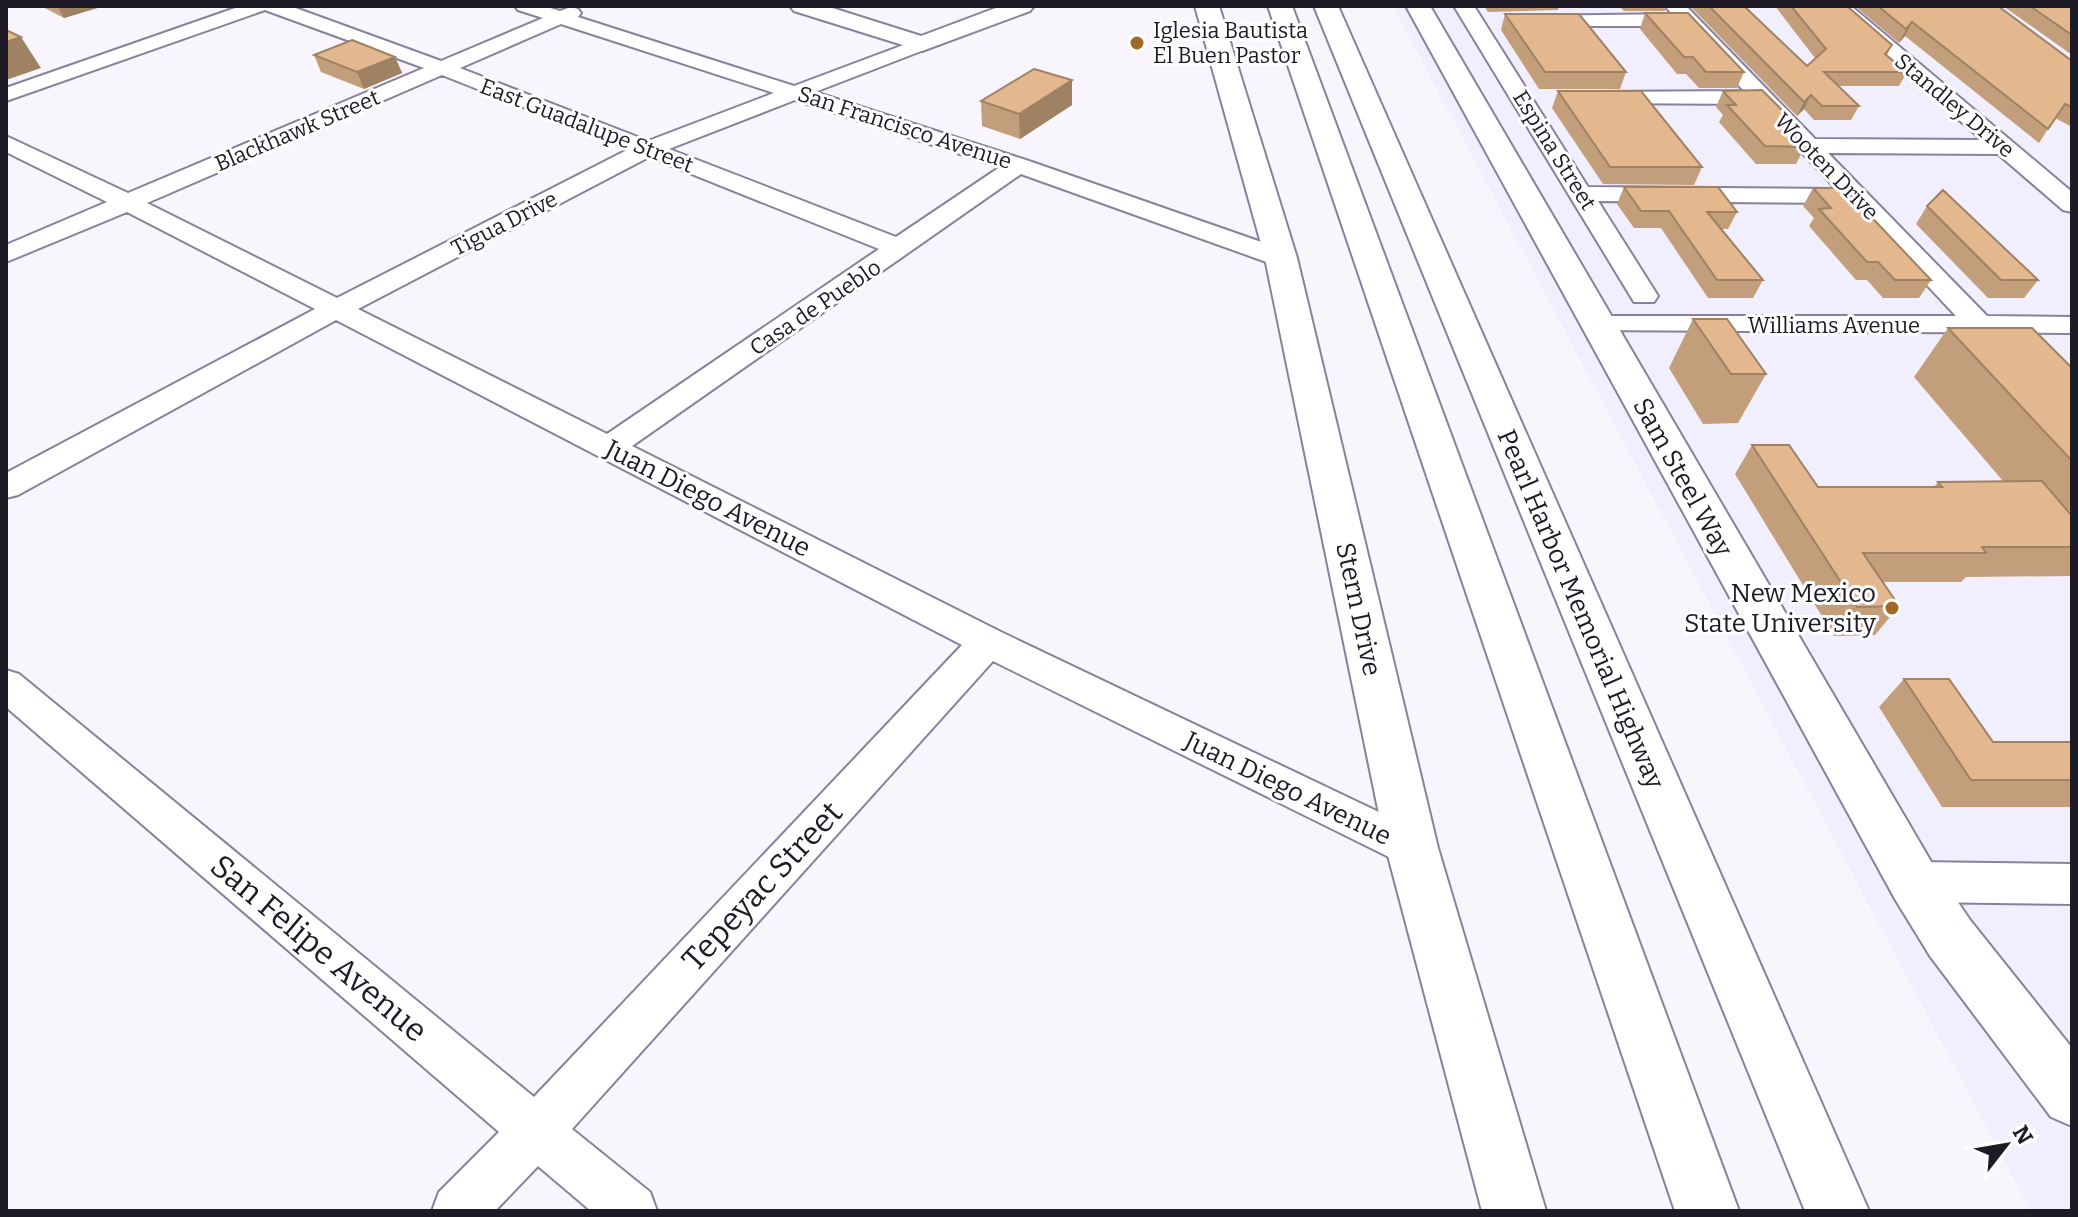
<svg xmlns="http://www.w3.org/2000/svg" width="2078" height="1217" viewBox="0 0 2078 1217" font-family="Bitter,serif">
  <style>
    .built { fill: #f1eefd }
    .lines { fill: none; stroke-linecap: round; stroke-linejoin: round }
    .minor-casing { stroke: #88819c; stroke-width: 4 }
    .tertiary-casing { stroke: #88819c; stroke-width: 4 }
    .motorway-casing { stroke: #88819c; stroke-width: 4 }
    .minor { fill: #fff; fill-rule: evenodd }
    .tertiary { fill: #fff; fill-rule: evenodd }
    .motorway { fill: #fff; fill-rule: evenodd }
    .wall { fill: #c39e7a }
    .shaded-wall { fill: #9f8163 }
    .building { fill: #e3b88e; stroke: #9f8163; stroke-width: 2 }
    .poi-dot { fill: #a16826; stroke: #fff; stroke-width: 3 }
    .labels { text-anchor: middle; stroke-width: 6; stroke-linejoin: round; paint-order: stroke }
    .far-poi-label { font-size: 22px; fill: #1e1b26; stroke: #fff; text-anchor: start }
    .far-street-label { font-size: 22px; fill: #1e1b26; stroke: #fff }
    .street-label { font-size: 26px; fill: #1e1b26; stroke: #fff }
    .poi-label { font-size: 26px; fill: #1e1b26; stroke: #fff; text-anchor: end }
    .near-street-label { font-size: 32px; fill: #1e1b26; stroke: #fff }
  </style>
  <rect width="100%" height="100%" fill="#f8f6fc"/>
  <path class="built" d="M1393 6H2072V1211H2031Z"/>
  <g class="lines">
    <g class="minor-casing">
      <path id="minor" d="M241 6H290L441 61 543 18 518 10 515 6H544L560 11 571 7 578 9 581 13 578 17 794 86 922 38 932 44 929 48 815 92 1026 160 1290 252 1294 258 1290 264H1272L1021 174 632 446 1001 632 1427 835 1433 848 1427 861 1412 867 1397 861 993 661 572 1129 650 1192 657 1211H591L538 1166 495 1211H432L439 1192 499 1132 6 707V670L19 674 534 1097 962 645 336 320 18 495 6 498V473L315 309 127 212 6 262V245L107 202 6 152V136L128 193 424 68 265 10 6 101V88ZM561 24 774 93 648 141 460 68ZM442 75 629 149 337 298 147 203ZM795 100 1000 167 896 237 669 149ZM649 157 879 249 607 434 358 309Z
        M1454 6H1474L1588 187 1836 189 1756 104 1589 103 1586 98 1589 93 1597 92 1744 91 1683 26H1535L1525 20 1528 16 1672 14 1665 6H1686L1815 139 1982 140 1829 6H1851L2072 192V212L2063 210 1998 154 1828 153 1987 316 2072 317V333L1587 330 1583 324 1587 318 1597 316H1956L1850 203 1598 201 1658 296 1654 302H1634Z
        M1914 862 2072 864V904L1914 902 1899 896 1892 882 1899 868Z"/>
    </g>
    <g class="tertiary-casing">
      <path id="tertiary" d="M790 6H826L921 36 1001 6H1034L1030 11 922 51 794 11Z
        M1195 6H1219L1297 258 1438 848 1546 1211H1482L1386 848 1265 258Z
        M1406 6H1430L1933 865 1970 920 2072 1048V1126L2051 1117 1930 956 1895 899Z"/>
    </g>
    <g class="motorway-casing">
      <path id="motorway" d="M1268 6H1292L1739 1211H1675Z
        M1314 6H1338L1869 1211H1805Z"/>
    </g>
    <use href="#minor" class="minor"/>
    <use href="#tertiary" class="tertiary"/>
    <use href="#motorway" class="motorway"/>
  </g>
  <path class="wall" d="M41 6H104L64 18Z
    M1484 6H1559L1558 10 1488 12Z
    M1619 6H1667L1665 11H1624Z
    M1690 6H1744L1807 66 1815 58 1775 6H1847L1892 45 1887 55 1907 72 1899 86H1838L1859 106 1851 120H1814L1804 109 1797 116Z
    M1855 6H1998L2072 61V127L2055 118 2039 143 1905 36 1899 43Z
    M2003 6H2072V55Z
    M1645 13 1744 72 1737 88H1699L1686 74H1677L1640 29Z
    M1505 14 1626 72 1620 89H1539L1501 30Z
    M314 55 395 57 402 73 364 89 321 72Z
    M1072 80V105L1020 139 982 126 981 101Z
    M1558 91 1702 167 1694 185 1603 184 1552 108Z
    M1723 91 1784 124 1805 147 1796 164H1756L1719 122 1723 115 1716 107Z
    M1624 187 1737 212 1728 229H1722L1763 280 1753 298H1708L1661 228H1634L1617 204Z
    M1813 188 1931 280 1919 298H1883L1867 280H1856L1809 226 1814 218 1803 206Z
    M1927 206 2038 280 2024 298H1988L1916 224Z
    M1693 319 1766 374 1738 423 1703 424 1669 368Z
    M1948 328 2072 368V511H2067L2072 516V576L1966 577 1961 582H1883L1899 606 1875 635 1834 636 1735 474 1752 445 1818 487H1934L1938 482 2003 481 1914 377Z
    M1904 679 1993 742H2072V807H1942L1879 707Z"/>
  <path class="shaded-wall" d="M57 6H104L64 18Z
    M1912 22 1905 36 1899 43 1906 29Z
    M21 37 41 68 6 80V42Z
    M395 57 402 73 364 89 357 72Z
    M1072 80V105L1020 139 1019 114Z
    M1811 95 1804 109 1797 116 1804 102Z"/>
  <path class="building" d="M1709 6H1744L1807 66 1826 49 1791 6H1847L1892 45 1885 54 1907 72H1824L1859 106H1822L1811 95 1804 102Z
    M1878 6H1998L2072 61V107L2065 104 2048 129 1912 22 1906 29Z
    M2030 6H2072V35Z
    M1645 13H1688L1744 72H1706L1693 57H1684Z
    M1505 14H1579L1626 72H1545Z
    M6 30 21 37 6 42Z
    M352 40 395 57 357 72 314 55Z
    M1034 69 1072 80 1019 114 981 101Z
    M1762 90 1788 116 1781 122 1805 147 1765 146 1727 105H1736L1723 91Z
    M1558 91H1641L1702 167H1610Z
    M1624 187H1718L1737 212H1707L1763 280H1717L1669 211H1641Z
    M1813 188H1844L1931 280H1895L1878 262H1867L1819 209 1831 208Z
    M1943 190 2038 280H2001L1927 206Z
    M1693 319H1727L1766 374H1731Z
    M1948 328H2032L2072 368V461Z
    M1752 445H1789L1818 487H1942L1938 482 2042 481 2072 516V547H1982L1986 553H1863L1899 606 1857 607Z
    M1904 679H1949L1993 742H2072V780H1971Z"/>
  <g class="poi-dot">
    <circle cx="1137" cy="43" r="8"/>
    <circle cx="1892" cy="608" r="8"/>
  </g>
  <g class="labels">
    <g class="far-poi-label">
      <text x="1153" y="38">Iglesia Bautista<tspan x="1153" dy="25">El Buen Pastor</tspan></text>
    </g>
    <g class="far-street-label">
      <text transform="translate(1955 105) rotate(40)" y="8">Standley Drive</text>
      <text transform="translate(587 125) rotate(21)" y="8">East Guadalupe Street</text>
      <text transform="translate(905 127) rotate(18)" y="8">San Francisco Avenue</text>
      <text transform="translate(297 130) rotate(-23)" y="8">Blackhawk Street</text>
      <text transform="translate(1555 150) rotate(58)" y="8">Espina Street</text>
      <text transform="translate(1827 166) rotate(46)" y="8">Wooten Drive</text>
      <text transform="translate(504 223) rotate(-27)" y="8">Tigua Drive</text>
      <text transform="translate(815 307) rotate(-34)" y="8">Casa de Pueblo</text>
      <text x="1834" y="333">Williams Avenue</text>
    </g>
    <g class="street-label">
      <text transform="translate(1683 477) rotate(61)" y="9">Sam Steel Way</text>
      <text transform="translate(708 498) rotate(27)" y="9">Juan Diego Avenue</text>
      <text transform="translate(1359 609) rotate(78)" y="9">Stern Drive</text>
      <text transform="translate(1581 609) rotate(67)" y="9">Pearl Harbor Memorial Highway</text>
      <text transform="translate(1288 788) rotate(26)" y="9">Juan Diego Avenue</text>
    </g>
    <g class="poi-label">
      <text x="1876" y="602">New Mexico<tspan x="1876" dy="30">State University</tspan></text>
    </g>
    <g class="near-street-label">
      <text transform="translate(762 886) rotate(-47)" y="11">Tepeyac Street</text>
      <text transform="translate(319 948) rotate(40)" y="11">San Felipe Avenue</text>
    </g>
  </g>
  <rect width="2078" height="1217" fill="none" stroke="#1e1b26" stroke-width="16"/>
  <g transform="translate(2006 1145) rotate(59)" stroke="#ffffff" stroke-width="6" paint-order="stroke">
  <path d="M0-6L14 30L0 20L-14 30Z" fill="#1e1b26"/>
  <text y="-12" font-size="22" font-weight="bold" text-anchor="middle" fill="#1e1b26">N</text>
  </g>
</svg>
